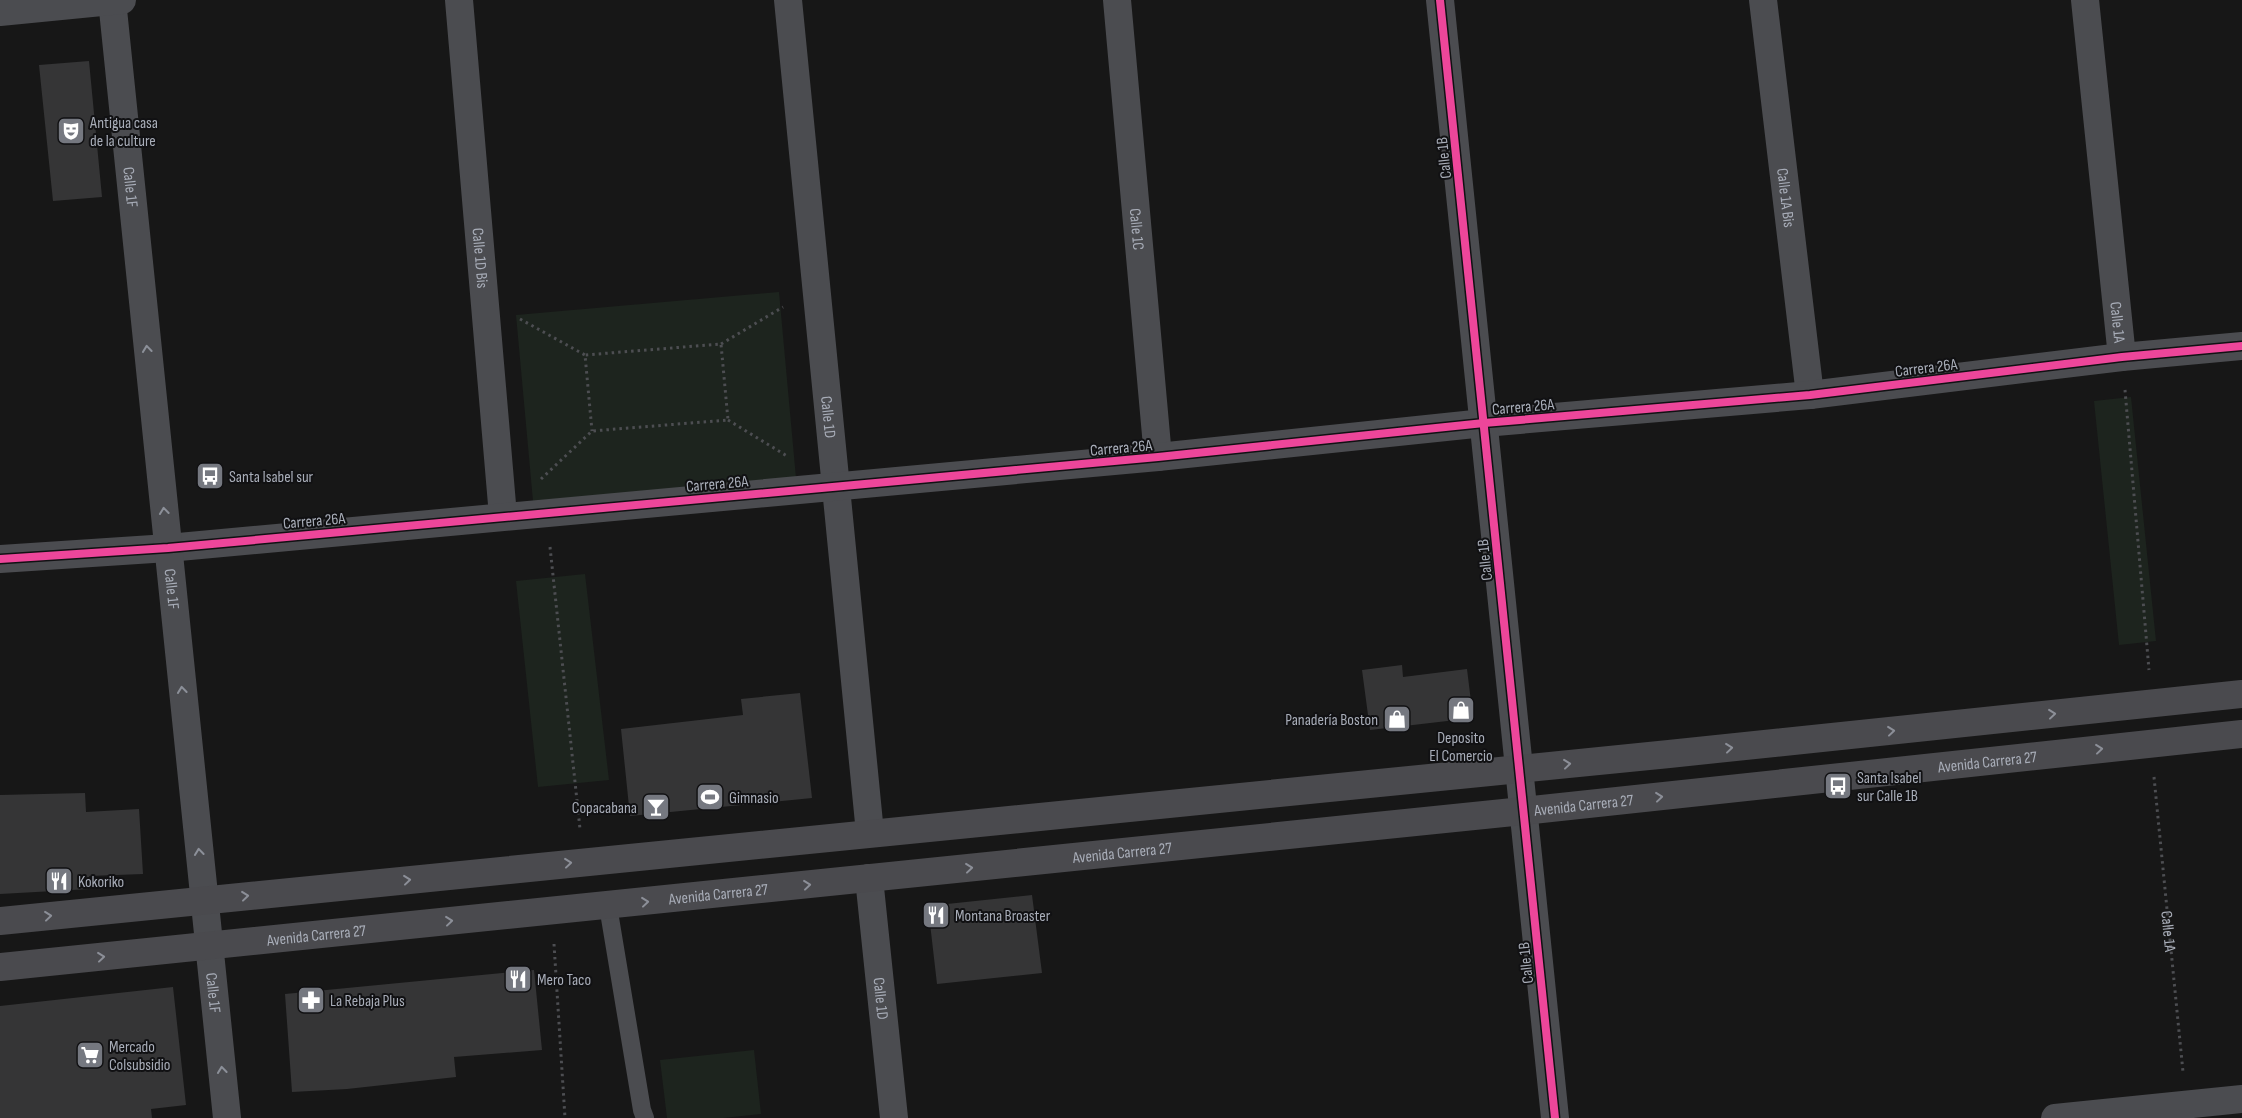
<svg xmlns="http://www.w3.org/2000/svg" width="2242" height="1118" viewBox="0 0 2242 1118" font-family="'Sofia Sans Condensed',sans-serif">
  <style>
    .green { fill: #1d241e }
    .building { fill: #353536 }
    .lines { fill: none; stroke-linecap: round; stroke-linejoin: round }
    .path { stroke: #4d4e52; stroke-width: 3; stroke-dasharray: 2.5 4; stroke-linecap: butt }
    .service { stroke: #4b4c50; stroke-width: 18 }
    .minor { stroke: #4b4c50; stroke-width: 28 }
    .tertiary { stroke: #4b4c50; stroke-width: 28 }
    .secondary { stroke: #4a4a4e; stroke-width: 28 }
    .cycleway-casing { stroke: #111113; stroke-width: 11 }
    .cycleway { stroke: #ed469a; stroke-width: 8 }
    .oneway { stroke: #8c9099 }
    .oneway2 { stroke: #8c8f98 }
    .labels { text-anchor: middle; stroke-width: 4; stroke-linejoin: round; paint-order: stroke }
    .poi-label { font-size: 16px; fill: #a8adb8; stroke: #111113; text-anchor: start }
    .street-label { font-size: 16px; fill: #a8adb8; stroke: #111113 }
  </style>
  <rect width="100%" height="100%" fill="#171717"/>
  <path class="green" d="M779 292 796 478 533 501 516 315Z
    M2131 397 2156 641 2119 645 2094 401Z
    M585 574 609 780 538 787 516 581Z
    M754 1050 761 1114 723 1118H667L660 1060Z"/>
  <path class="building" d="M89 61 102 197 53 201 39 65Z
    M1402 665 1403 677 1467 669 1473 718 1370 730 1362 670Z
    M800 693 812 798 630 816 621 729 743 715 741 699Z
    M85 793 86 812 139 809 143 874 89 876 90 889 0 894V795Z
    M1032 895 1042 973 937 984 928 906Z
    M534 970 542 1050 454 1057 456 1077 347 1089 292 1092 285 994Z
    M173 987 186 1105 151 1109 152 1118H0V1006Z"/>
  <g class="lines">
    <g class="path">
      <path d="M520 319 585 355"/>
      <path d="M721 344 783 307"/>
      <path d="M2125 390 2149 670"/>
      <path d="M728 420 787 456"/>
      <path d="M541 479 592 431 728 420 721 344 585 355 592 431"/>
      <path d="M550 547 580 829"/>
      <path id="s1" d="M2154 777 2183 1072"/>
      <path d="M554 944 565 1118"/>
    </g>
    <path class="service" d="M608 906 642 1110 645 1118"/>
    <g class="minor">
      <path id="s2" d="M459 0 503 516"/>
      <path id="s3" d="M788 0 870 833"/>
      <path id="s4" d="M1117 0 1158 457"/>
      <path id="s5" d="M1763 0 1810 395"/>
      <path id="s6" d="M2085 0 2122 357"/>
      <path d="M0 559 168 548 1158 457 1484 423 1810 395 2122 357 2242 346"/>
      <path id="s7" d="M869 878 894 1118"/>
      <path d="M2055 1118 2242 1099"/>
    </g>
    <g class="tertiary">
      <path id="s8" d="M112 0 227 1118"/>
      <path d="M1440 0 1555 1118"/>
      <path d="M0 12 122 0"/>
    </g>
    <g class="secondary">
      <path d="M0 921 1669 754 2242 694"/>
      <path id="s9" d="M0 967 1523 811 2242 734"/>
    </g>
    <g class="cycleway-casing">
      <path id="cycleway" d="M1440 0 1555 1118
        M0 559 168 548 1158 457 1484 423 1810 395 2122 357 2242 346"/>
    </g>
    <use href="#cycleway" class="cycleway"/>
  </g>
  <defs><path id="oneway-chevron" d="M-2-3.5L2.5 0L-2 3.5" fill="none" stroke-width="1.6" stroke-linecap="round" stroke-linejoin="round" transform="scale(1.25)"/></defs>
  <g class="oneway">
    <use href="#oneway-chevron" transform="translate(147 349) rotate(-96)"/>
    <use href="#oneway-chevron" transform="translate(164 511) rotate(-96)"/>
    <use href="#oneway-chevron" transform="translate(182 690) rotate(-96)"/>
    <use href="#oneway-chevron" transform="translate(199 852) rotate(-96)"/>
    <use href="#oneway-chevron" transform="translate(222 1070) rotate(-96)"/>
  </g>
  <g class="oneway2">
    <use href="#oneway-chevron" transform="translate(2052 714) rotate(-6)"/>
    <use href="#oneway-chevron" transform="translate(1891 731) rotate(-6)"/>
    <use href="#oneway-chevron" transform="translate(1729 748) rotate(-6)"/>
    <use href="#oneway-chevron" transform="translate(2099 749) rotate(-6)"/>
    <use href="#oneway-chevron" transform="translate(1567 764) rotate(-6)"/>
    <use href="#oneway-chevron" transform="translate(1659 797) rotate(-6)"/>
    <use href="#oneway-chevron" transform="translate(568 863) rotate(-6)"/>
    <use href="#oneway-chevron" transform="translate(969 868) rotate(-6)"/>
    <use href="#oneway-chevron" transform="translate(407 880) rotate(-6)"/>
    <use href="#oneway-chevron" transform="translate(807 885) rotate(-6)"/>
    <use href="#oneway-chevron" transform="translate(245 896) rotate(-6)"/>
    <use href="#oneway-chevron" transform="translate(645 902) rotate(-6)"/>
    <use href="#oneway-chevron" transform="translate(48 916) rotate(-6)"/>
    <use href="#oneway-chevron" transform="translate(449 921) rotate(-6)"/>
    <use href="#oneway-chevron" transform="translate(101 957) rotate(-6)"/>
  </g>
  <defs>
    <g id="theatre-square" transform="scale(1.4375)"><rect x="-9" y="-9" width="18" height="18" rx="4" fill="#757880" stroke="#111113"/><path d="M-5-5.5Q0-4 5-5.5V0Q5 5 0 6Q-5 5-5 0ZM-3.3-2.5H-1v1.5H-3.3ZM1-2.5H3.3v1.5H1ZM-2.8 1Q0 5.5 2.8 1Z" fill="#fff"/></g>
    <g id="bus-square" transform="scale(1.4375)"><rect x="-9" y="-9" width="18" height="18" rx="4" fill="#757880" stroke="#111113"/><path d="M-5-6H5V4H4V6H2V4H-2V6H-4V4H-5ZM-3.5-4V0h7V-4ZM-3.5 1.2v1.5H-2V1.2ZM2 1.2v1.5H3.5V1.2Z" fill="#fff"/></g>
    <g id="shop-square" transform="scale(1.4375)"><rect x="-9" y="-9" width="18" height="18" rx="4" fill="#757880" stroke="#111113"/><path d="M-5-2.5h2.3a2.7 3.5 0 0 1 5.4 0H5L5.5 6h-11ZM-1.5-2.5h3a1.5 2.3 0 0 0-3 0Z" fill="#fff"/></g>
    <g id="stadium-square" transform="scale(1.4375)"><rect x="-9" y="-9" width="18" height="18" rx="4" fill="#757880" stroke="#111113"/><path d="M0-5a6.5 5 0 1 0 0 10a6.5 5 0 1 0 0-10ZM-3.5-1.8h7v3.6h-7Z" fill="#fff"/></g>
    <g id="bar-square" transform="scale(1.4375)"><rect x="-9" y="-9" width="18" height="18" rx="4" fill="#757880" stroke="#111113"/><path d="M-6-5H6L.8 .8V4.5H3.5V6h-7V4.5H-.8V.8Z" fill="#fff"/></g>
    <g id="restaurant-square" transform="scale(1.4375)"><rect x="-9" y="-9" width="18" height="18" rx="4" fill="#757880" stroke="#111113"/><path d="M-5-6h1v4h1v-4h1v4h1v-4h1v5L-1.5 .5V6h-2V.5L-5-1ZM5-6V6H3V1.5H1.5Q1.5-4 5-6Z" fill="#fff"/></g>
    <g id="pharmacy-square" transform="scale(1.4375)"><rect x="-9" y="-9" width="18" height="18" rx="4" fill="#757880" stroke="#111113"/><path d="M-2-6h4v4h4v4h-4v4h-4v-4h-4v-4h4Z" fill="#fff"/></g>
    <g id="supermarket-square" transform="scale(1.4375)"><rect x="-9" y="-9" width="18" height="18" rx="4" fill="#757880" stroke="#111113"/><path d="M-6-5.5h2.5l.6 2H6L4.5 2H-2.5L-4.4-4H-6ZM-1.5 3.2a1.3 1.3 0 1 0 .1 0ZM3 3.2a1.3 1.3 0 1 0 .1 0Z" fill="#fff"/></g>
  </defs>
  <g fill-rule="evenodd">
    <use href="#theatre-square" x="71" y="131"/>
    <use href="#bus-square" x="210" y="476"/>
    <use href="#shop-square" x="1461" y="710"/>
    <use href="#shop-square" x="1397" y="719"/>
    <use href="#bus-square" x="1838" y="786"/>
    <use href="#stadium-square" x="710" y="797"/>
    <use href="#bar-square" x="656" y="807"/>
    <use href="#restaurant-square" x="59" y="881"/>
    <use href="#restaurant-square" x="936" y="915"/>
    <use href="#restaurant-square" x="518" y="979"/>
    <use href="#pharmacy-square" x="311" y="1000"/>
    <use href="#supermarket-square" x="90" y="1055"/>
  </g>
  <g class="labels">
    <g class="poi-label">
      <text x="90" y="128">Antigua casa<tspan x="90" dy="18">de la culture</tspan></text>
      <text x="229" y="482">Santa Isabel sur</text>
      <text x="1378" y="725" text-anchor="end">Panadería Boston</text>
      <text x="1461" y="743" text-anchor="middle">Deposito<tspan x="1461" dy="18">El Comercio</tspan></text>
      <text x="1857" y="783">Santa Isabel<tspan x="1857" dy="18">sur Calle 1B</tspan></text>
      <text x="729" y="803">Gimnasio</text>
      <text x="637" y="813" text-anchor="end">Copacabana</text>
      <text x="78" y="887">Kokoriko</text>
      <text x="955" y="921">Montana Broaster</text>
      <text x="537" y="985">Mero Taco</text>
      <text x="330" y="1006">La Rebaja Plus</text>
      <text x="109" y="1052">Mercado<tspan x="109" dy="18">Colsubsidio</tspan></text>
    </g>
    <g class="street-label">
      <text transform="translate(1443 158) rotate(-96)" y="6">Calle 1B</text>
      <text dy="6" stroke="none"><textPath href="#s8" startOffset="188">Calle 1F</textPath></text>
      <text dy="6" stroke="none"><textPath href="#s5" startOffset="199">Calle 1A Bis</textPath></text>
      <text dy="6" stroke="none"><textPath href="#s4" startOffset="230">Calle 1C</textPath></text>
      <text dy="6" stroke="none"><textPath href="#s2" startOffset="259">Calle 1D Bis</textPath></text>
      <text dy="6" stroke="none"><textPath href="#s6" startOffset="324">Calle 1A</textPath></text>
      <text transform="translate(1926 367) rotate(-7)" y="6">Carrera 26A</text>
      <text transform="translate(1523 406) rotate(-5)" y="6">Carrera 26A</text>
      <text dy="6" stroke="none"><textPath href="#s3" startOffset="419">Calle 1D</textPath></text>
      <text transform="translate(1121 447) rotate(-5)" y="6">Carrera 26A</text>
      <text transform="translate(717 483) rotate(-5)" y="6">Carrera 26A</text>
      <text transform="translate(314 520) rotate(-5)" y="6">Carrera 26A</text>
      <text transform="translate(1484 560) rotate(-96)" y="6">Calle 1B</text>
      <text dy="6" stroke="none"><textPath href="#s8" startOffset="592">Calle 1F</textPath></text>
      <text dy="6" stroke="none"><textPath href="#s9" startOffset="1998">Avenida Carrera 27</textPath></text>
      <text dy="6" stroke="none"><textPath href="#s9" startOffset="1592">Avenida Carrera 27</textPath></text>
      <text dy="6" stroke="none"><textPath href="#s9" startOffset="1128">Avenida Carrera 27</textPath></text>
      <text dy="6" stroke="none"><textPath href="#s9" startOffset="722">Avenida Carrera 27</textPath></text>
      <text dy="6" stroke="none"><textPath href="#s1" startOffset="155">Calle 1A</textPath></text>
      <text dy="6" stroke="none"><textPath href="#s9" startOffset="318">Avenida Carrera 27</textPath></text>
      <text transform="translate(1525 963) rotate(-96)" y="6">Calle 1B</text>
      <text dy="6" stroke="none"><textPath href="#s8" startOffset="998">Calle 1F</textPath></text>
      <text dy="6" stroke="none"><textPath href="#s7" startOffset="121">Calle 1D</textPath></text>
    </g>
  </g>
</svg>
